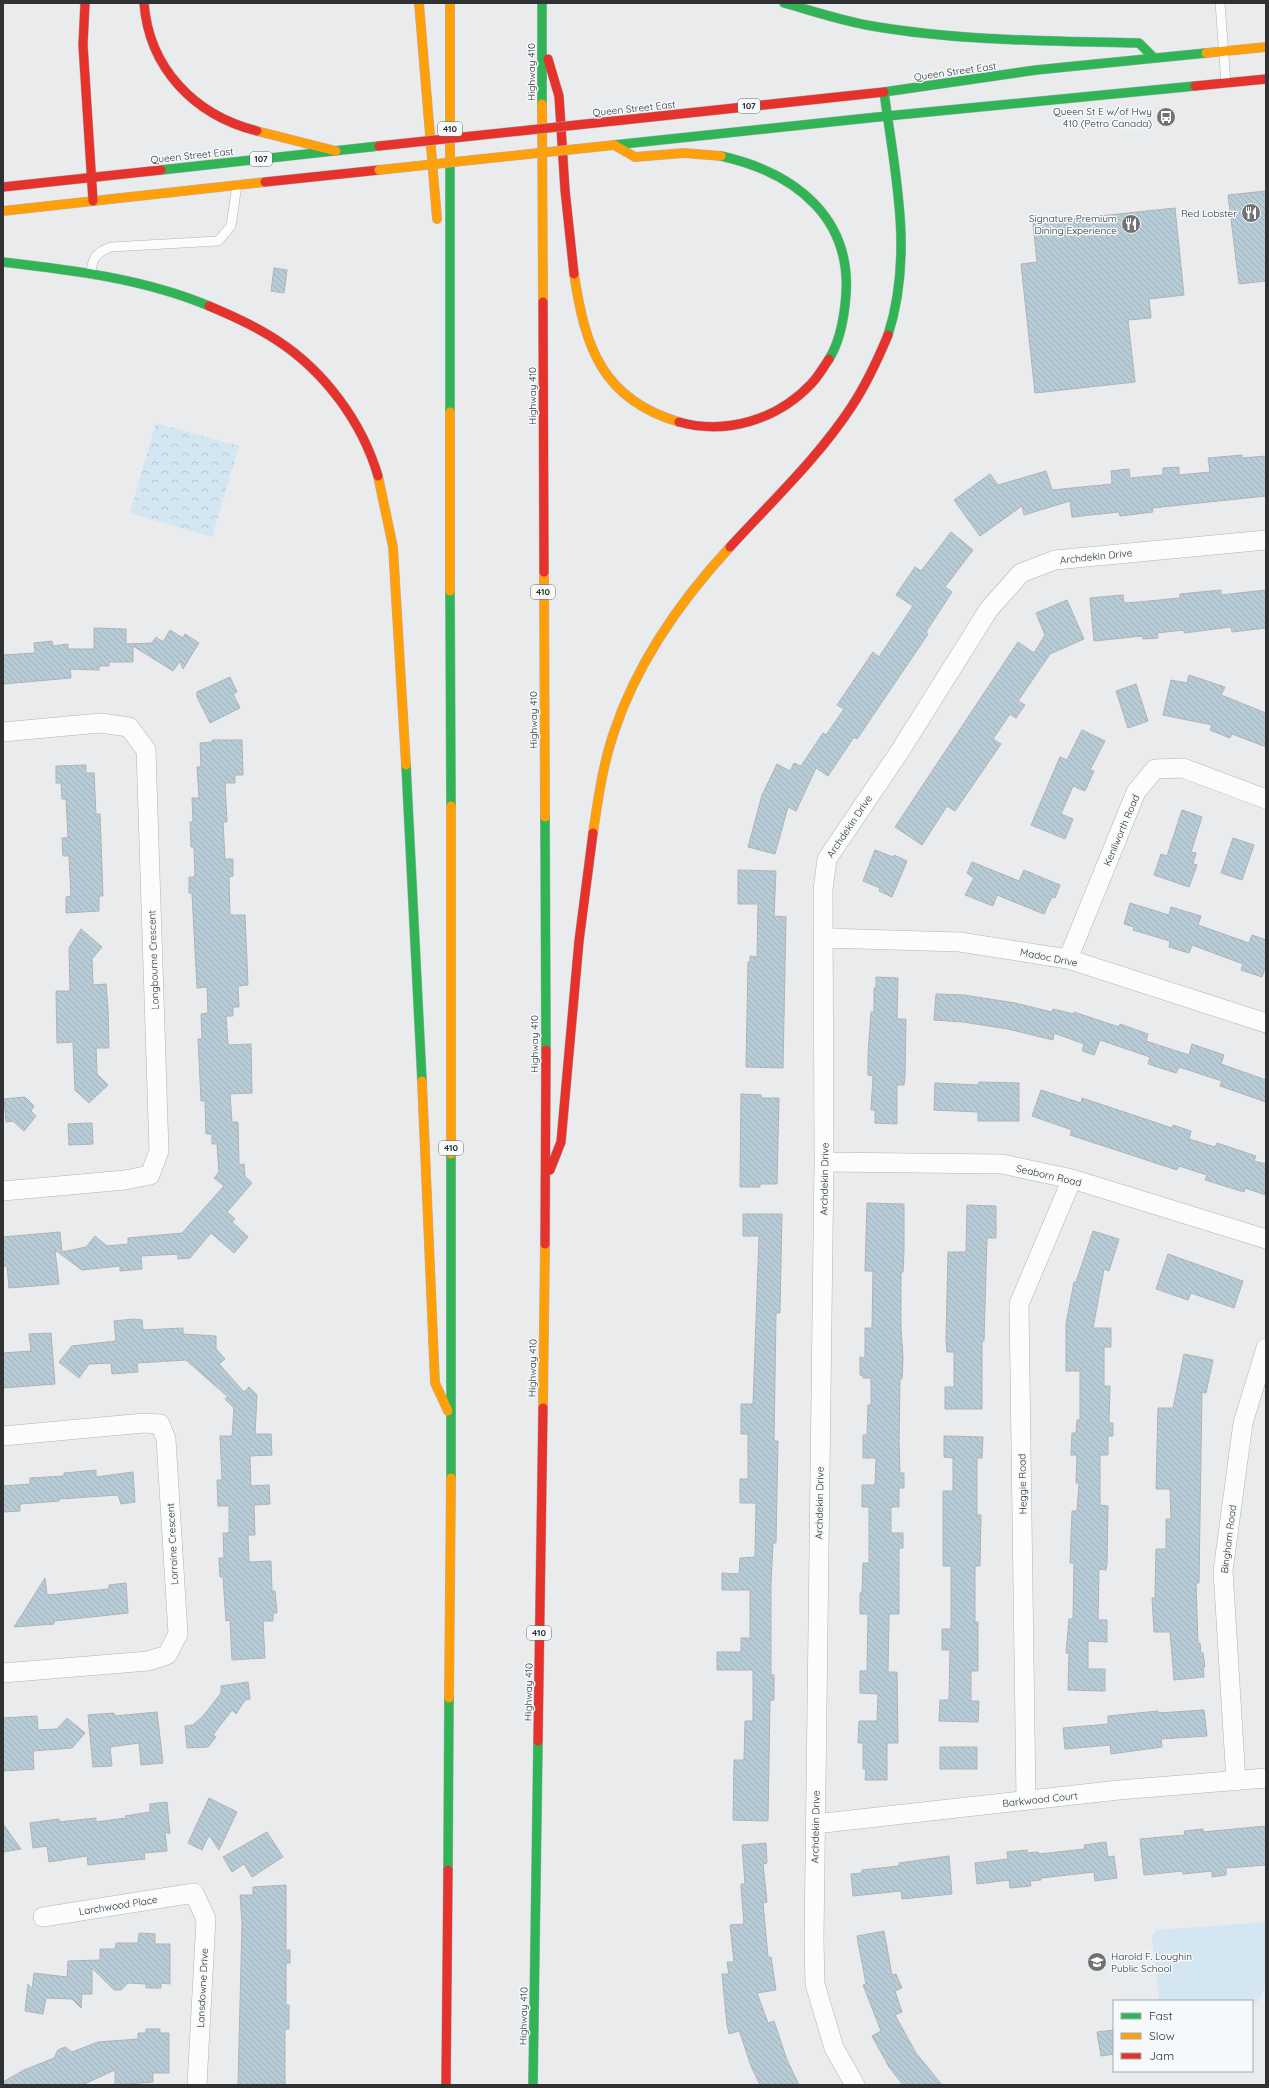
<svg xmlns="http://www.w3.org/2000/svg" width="1269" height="2088" viewBox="0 0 1269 2088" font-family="Quicksand,sans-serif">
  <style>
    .grass { fill: #d4e6f2 }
    .park { fill: url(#park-crowns) }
    .building { fill: url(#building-back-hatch); stroke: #b1b3b4 }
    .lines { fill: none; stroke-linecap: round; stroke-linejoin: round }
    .lane-casing { stroke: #b1b3b4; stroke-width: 10 }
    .street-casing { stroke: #b1b3b4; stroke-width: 20 }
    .fast-casing { stroke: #b1b3b4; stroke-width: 10 }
    .slow-casing { stroke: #b1b3b4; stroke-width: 10 }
    .jam-casing { stroke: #b1b3b4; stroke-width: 10 }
    .lane { stroke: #fcfcfc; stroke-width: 9 }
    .street { stroke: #fcfcfc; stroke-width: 19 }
    .fast { stroke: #30b455; stroke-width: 9 }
    .slow { stroke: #ff9f0a; stroke-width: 9 }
    .jam { stroke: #e5322d; stroke-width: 9 }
    .slow-bridge-casing { stroke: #b1b3b4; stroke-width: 10; stroke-linecap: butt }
    .jam-bridge-casing { stroke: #b1b3b4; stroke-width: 10; stroke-linecap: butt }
    .slow-bridge { stroke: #ff9f0a; stroke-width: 9 }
    .jam-bridge { stroke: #e5322d; stroke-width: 9 }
    .labels { text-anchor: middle; stroke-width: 3; stroke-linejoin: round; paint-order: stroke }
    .shield { fill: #f5f9fb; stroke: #6b6d6e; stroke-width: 1 }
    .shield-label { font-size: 9px; font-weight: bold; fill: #303132 }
    .street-label { font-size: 10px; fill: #303132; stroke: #f5f9fb }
    .poi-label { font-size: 10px; fill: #303132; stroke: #f5f9fb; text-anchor: end }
  </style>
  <defs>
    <pattern id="park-crowns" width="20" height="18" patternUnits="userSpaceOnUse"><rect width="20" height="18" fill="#d4e6f2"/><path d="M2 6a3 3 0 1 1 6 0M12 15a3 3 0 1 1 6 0" fill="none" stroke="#b6c6d0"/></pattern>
    <pattern id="building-back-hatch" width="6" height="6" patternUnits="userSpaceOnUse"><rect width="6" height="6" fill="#b8ccd8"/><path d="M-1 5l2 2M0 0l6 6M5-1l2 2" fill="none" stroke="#9eb0ba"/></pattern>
  </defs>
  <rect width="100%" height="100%" fill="#e9ebed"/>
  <path class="grass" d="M1266 1922V1984L1261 1997 1252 2008V2001H1159L1152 1937 1157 1930Z"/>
  <path class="park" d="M156 423 239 446 212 537 130 513Z"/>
  <path class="building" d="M1266 191V281L1239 284 1228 195Z
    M1175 208 1184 295 1149 299 1151 318 1128 320 1135 382 1035 393 1021 264 1037 262 1033 223Z
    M274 268 287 270 284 293 271 291Z
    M1242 455V458L1266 456V496L1152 508 1153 512 1120 516 1119 512 1072 517 1070 501 1024 515 1022 506 980 536 954 500 990 474 998 485 1046 471 1052 490 1112 484 1111 471 1129 469 1130 478 1163 475V468L1179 467V475L1210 472 1208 458Z
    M951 532 973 550 945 587 952 592 926 632 928 634 857 739 854 737 828 776 816 768 796 811 788 807 775 854 748 847 762 795 777 764 790 771 794 763 801 766 823 733 826 735 844 709 837 705 873 652 879 657 913 606 896 595 915 567 921 571Z
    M1221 590V595L1266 590V628L1232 632 1231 627 1184 633V630L1157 633 1158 638 1143 639 1142 636 1094 641 1090 598 1123 595 1124 603 1139 602 1180 598V594Z
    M1067 600 1084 639 1050 654 1018 701 1025 705 1016 718 1010 714 993 739 1001 744 955 811 947 806 922 845 895 827 1018 642 1034 653 1045 635 1036 613Z
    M94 628 126 629V644L152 643 156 637 163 642 170 630 183 638 185 634 199 643 183 669 180 661 173 671 133 646V662H109V666H99V670L70 669 71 678 3 684V655L35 653 34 643 52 641 53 646 68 644V649H94Z
    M1189 675 1225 687 1221 695 1266 713V747L1232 734 1230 738 1210 730 1212 725 1163 715 1171 680 1187 683Z
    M230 677 237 692 233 694 240 708 210 723 197 697V692Z
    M1136 684 1148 721 1128 728 1116 691Z
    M1082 730 1105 741 1090 770 1094 771 1085 791 1073 786 1061 814 1073 819 1065 839 1031 825 1060 757 1067 760Z
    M212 740H242L243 775H235V783H225L227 822H223L225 859H233V876L229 877 230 915H245L248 985 238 986 239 1007H233V1016H226L228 1045 251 1044 252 1093 230 1094 232 1122H238L239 1165 244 1164 245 1176 252 1183 227 1212 235 1219 232 1222 248 1237 234 1253 211 1233 190 1258 178 1259V1254L141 1256 142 1269 120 1271V1266L82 1270 55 1250 59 1284 9 1288 7 1266H3V1237L60 1232 62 1252 86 1247 95 1236 107 1246 128 1244V1238L182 1233 224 1186 214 1178 219 1172 217 1144H212V1134H206L205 1101H201L198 1039H202L201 1014 208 1013 207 987 197 988 192 893H189V877H195L194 847H191L190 822H193L192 798H199L197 767H201L200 743 213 742Z
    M86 765V773H94L96 814H100L103 896H99V911L66 913V897L71 896 69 856H63L62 838H68L66 799H62L61 783H56V766Z
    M1182 810 1202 817 1191 852 1196 853 1193 864 1197 865 1189 887 1154 875 1161 854 1167 856Z
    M1233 838 1254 845 1242 880 1221 873Z
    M875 850 893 857 894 855 907 861 892 897 879 891 880 888 863 881Z
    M972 862 1019 881 1024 870 1060 885 1055 898 1052 897 1044 914 997 895 993 906 965 895 974 878 967 873Z
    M738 870 776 871 774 916 786 917 783 1068 746 1067 748 962H750V956L757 957 758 904H738Z
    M1130 903 1169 915 1171 907 1201 916 1198 925 1249 943 1252 935 1266 940V965L1262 977 1241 970 1243 964 1192 945 1189 953 1169 947 1170 941 1133 930 1134 927 1124 924Z
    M81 929 102 947 92 959 93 985 106 984 108 1008 109 1048H96L97 1074 108 1085 89 1103 75 1090 73 1042 57 1043 56 991H70L69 948Z
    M876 977 898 978 897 1019H906L905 1076 904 1085H897V1124L875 1123V1110H871L873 1076 868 1075V1054L871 1012H874V988H876Z
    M936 994 964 995 1015 1003 1052 1012 1053 1009 1074 1014V1012L1119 1027 1120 1024 1148 1034 1146 1041 1189 1055 1192 1044 1224 1055 1221 1064 1266 1080V1102L1220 1086 1222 1081 1179 1067 1176 1073 1148 1064 1150 1057 1100 1040 1094 1055 1082 1051 1084 1044 1054 1033 1053 1040 1008 1029 963 1022 934 1020Z
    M979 1082 1019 1083V1121H978V1112L934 1110 935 1083 978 1085Z
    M1041 1090 1081 1103 1082 1098 1172 1128 1173 1125 1191 1131 1189 1139 1215 1147 1217 1143 1256 1156 1254 1161 1266 1164V1195L1245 1188 1244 1192 1205 1180 1207 1175 1179 1166 1177 1170 1070 1135 1072 1130 1032 1116Z
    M741 1094 761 1095V1098H779L777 1184H760V1187H740Z
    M25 1097 34 1106 31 1111 36 1116 24 1131 13 1121 6 1122 4 1099Z
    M92 1123 93 1144 69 1145 68 1124Z
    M867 1203 904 1204V1250L903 1272H901V1328L903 1358 902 1379H900L899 1443 900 1473H904V1488H899V1507H891V1533H903V1548H899V1614H889L888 1672H897L898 1743H887V1780H865L866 1769H863V1743H858L859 1721H877L878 1694 860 1693V1671H867L868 1614H860V1593H862L863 1563H869V1507H862V1485H875L876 1458H863V1435H867L868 1405H871V1378H863V1376L860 1375V1357L865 1358V1328H872L873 1271H865Z
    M967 1205 996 1206V1238H987L984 1341H982V1409H945V1387H954V1352H947L946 1340 948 1252H966Z
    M743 1214H782L780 1313H776L774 1441H778L776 1543H773L771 1582V1675H774V1700H770L768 1821 733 1820 734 1760H744L745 1721H753V1670H717V1652H741V1638H750V1590H722V1573L739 1574 740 1558 755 1557 756 1503H740V1479H748V1434H741V1404H753L759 1236H743Z
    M1093 1231 1119 1239 1109 1271 1104 1269 1093 1328H1111V1347H1104V1386H1110L1109 1423H1113V1436H1108V1455H1100V1505L1108 1506 1107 1564 1106 1570 1099 1569 1098 1620H1107V1642L1088 1641V1669H1105V1691L1068 1690 1069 1653H1066L1069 1619H1073L1074 1563H1070L1072 1511H1077L1079 1483H1076L1077 1455H1071L1072 1433H1076L1077 1420H1080V1371H1066V1324L1074 1282H1076Z
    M1168 1254 1243 1281 1234 1308 1191 1293 1188 1300 1156 1289Z
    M134 1319 142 1320 143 1330 183 1328V1334L216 1336V1349L225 1359 219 1364 244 1392 249 1387 257 1395 255 1434H271L272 1455 250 1456 251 1486 269 1485 270 1504 254 1505 255 1535H248L249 1562 271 1561 272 1591H275L277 1613H273V1621H263L265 1658 232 1660 230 1620 226 1621 223 1577H220L219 1558H224L223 1533H229V1506H218L217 1480H222L220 1436H232L234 1408 225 1399 228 1397 186 1360 137 1363 138 1372 112 1374 111 1363 89 1364 79 1378 59 1362 72 1346 116 1341 114 1321Z
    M51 1333 55 1384 3 1388V1353L31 1351 29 1334Z
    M1184 1354 1213 1360 1206 1393 1202 1392 1199 1583H1196L1198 1644 1200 1643 1201 1653H1203L1205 1667H1203L1204 1677 1174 1680 1170 1632H1154L1152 1598H1155L1156 1549H1166V1519H1171L1170 1489H1156L1158 1408H1173Z
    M944 1436 983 1437 982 1458H977V1515H981L980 1566H975V1622H978V1671H971V1701H979L978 1722 939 1721 940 1700H949L950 1650H942V1629H951V1566H943V1491H953V1458L944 1457Z
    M96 1470V1477L133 1472 135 1502 121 1504 118 1495 59 1499V1501L20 1504V1511L3 1512V1486L30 1484V1478L64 1476V1473Z
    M45 1578 47 1595 109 1589V1585L126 1583 128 1613 54 1621V1624L14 1627Z
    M248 1682 250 1699 245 1700 236 1714 232 1710 213 1735 216 1737 208 1747 187 1748 185 1726 193 1725 204 1715 221 1693V1686Z
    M1204 1710 1207 1736 1161 1739 1162 1747 1111 1754 1110 1745 1065 1749 1063 1728 1108 1724V1716L1158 1711V1713Z
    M157 1712 163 1763 141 1765 139 1743 110 1747 112 1766 93 1767 88 1715 114 1713V1716Z
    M37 1716 38 1730 57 1729 67 1718 85 1733 72 1748 33 1751 34 1769 3 1771V1718Z
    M940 1747H977V1769H940Z
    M209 1798 237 1812 219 1850 209 1835 202 1850 188 1843Z
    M167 1802 170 1834 165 1832 167 1851 144 1853 145 1859 88 1865 87 1856 49 1862 47 1846 33 1848 30 1823 59 1819V1822L96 1818V1822L126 1818 125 1816 150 1812V1804Z
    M3 1824 21 1849 3 1852Z
    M1266 1826V1865L1226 1868V1875L1212 1877V1871L1183 1874 1182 1871 1144 1875 1140 1839 1185 1835 1184 1831 1203 1829V1832Z
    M267 1832 283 1857 252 1877 244 1864 232 1872 223 1857Z
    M1106 1842 1108 1857 1114 1856 1117 1878 1095 1881 1094 1872 1041 1878V1880L1030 1881 1031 1886 1010 1888 1009 1880 977 1884 975 1863 1008 1859 1007 1852 1027 1850 1028 1853 1038 1852 1039 1854 1085 1849 1084 1845Z
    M766 1843 767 1863 763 1864 767 1902 763 1903 768 1957H771L776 1990 757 1993 768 2023 774 2021 787 2060 799 2085H760L751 2066 740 2033 739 2031 729 2034 727 2025 722 1974H729L727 1962H734L730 1925 744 1924 741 1887V1884H745L742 1845Z
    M949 1856 952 1894 902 1899 901 1891 853 1896 851 1874 862 1873V1870L899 1866V1863Z
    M286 1885V1950H290V1963H286V2005H289V2029H285V2085H238L242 1923 240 1895H253V1887Z
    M884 1931 892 1975 896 1974 902 1988 895 1991 902 2012 895 2015 916 2053 942 2085H903L889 2067 872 2036 881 2031 863 1985 866 1984 857 1936Z
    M139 1933 155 1934V1944H170V1984L161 1983V1988H146V1984L128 1983 121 1990H114L92 1968V1994H82L81 2008 72 1999 46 1998 43 2014 25 2011 28 1984 32 1989 34 1973 67 1977 68 1961 100 1960V1949H115L116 1943H138Z
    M146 2029H160V2033H169V2073H153V2082L115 2085V2070L82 2085H3V2082L24 2070 54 2058 58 2050 65 2047 72 2052 98 2042 138 2039V2033H146Z
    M1114 2030V2054L1101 2056 1097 2032Z"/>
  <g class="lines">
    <g class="lane-casing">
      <path id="lane" d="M1220 3 1226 83
        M91 274C92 258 96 252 111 247L218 241 231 226 237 185"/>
    </g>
    <g class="street-casing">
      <path id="street" d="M3 732 100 723 129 727 146 750 159 1151 150 1175 125 1180 3 1191
        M824 938 960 942 1068 959 1266 1023
        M1068 959 1136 792 1155 769 1183 768 1266 799
        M824 1162 1002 1164 1072 1179 1266 1239
        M3 1436 144 1423 160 1424 166 1439 178 1634 167 1655 148 1661 3 1673
        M1236 1781 1223 1571 1243 1423 1266 1348
        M1026 1800 1019 1304 1072 1179
        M815 1824 1119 1790 1266 1778
        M43 1917 194 1893 206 1919 197 2085
        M855 2085 834 2048 815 1984 814 1940 824 1162 823 890 827 859 900 751 989 609 1021 573 1055 560 1266 540"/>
    </g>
    <g class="fast-casing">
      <path id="fast" d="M542 3V104
        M784 3C813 11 842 21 872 26 959 41 1051 41 1139 43L1154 58
        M884 92 1036 70 1206 53
        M884 92C895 174 914 254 888 335
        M887 116 1195 86
        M614 145 887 116
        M721 156C797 173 856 220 845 305 843 323 839 343 829 359
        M450 158V412
        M161 170 379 146
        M3 262C72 270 145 279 209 306
        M450 591 451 806
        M406 765 422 1081
        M545 817 546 1050
        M451 1478V1154
        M448 1870 449 1698
        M533 2085 538 1741"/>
    </g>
    <g class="slow-casing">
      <path id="slow" d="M419 3 437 219
        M450 3V158
        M1206 53 1266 47
        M542 104 543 302
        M257 131 336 151
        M614 145 635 157 684 153 721 156
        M3 211 265 182
        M574 274C585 346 601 399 679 422
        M450 412V591
        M378 476 393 547 406 765
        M544 572 545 817
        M451 806V1154
        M593 833C598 799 603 764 614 732 637 663 681 600 730 547
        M422 1081 435 1383 448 1411
        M543 1408 545 1244
        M449 1698 451 1478"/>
    </g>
    <g class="jam-casing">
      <path id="jam" d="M85 3 83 45 93 201
        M144 3C149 68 194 115 257 131
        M548 59 559 96 565 190 574 274
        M1195 86 1266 79
        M614 121 884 92
        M265 182 379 170
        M3 187 161 170
        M543 302 544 572
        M209 306C233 316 256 326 278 341 325 372 362 422 378 476
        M679 422C726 435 777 420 811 384 818 377 823 368 829 359
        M730 547C772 501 818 458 852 406 867 383 878 359 888 335
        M550 1170 561 1142 579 941 593 833
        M545 1244 546 1050
        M538 1741 543 1408
        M446 2085 448 1870"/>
    </g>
    <use href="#lane" class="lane"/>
    <use href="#street" class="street"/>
    <use href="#fast" class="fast"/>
    <use href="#slow" class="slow"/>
    <use href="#jam" class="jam"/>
    <g class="slow-bridge-casing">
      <path id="slow-bridge" d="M379 170 614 145"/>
    </g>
    <g class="jam-bridge-casing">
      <path id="jam-bridge" d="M379 146 614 121"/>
    </g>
    <use href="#slow-bridge" class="slow-bridge"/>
    <use href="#jam-bridge" class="jam-bridge"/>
  </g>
  <defs>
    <g id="bus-disc" transform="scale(1)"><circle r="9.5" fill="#717273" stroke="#f5f9fb"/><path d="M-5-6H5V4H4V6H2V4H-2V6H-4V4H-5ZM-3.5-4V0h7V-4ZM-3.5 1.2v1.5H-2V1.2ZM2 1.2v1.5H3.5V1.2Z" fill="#fff"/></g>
    <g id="restaurant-disc" transform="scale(1)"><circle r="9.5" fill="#717273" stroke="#f5f9fb"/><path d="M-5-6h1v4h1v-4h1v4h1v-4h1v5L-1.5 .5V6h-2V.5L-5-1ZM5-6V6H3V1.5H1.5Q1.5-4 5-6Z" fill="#fff"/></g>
    <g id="school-disc" transform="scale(1)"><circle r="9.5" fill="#717273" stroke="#f5f9fb"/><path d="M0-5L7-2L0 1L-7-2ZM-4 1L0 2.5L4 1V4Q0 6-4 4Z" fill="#fff"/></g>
  </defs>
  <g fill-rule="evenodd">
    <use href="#bus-disc" x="1166" y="117"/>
    <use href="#restaurant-disc" x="1251" y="213"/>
    <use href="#restaurant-disc" x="1131" y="224"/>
    <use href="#school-disc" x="1097" y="1962"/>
  </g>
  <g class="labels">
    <g class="shield">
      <rect x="738" y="99" width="22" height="14" rx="3"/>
      <rect x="438" y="122" width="24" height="14" rx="3"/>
      <rect x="250" y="152" width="22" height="14" rx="3"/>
      <rect x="531" y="585" width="24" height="14" rx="3"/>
      <rect x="439" y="1141" width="24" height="14" rx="3"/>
      <rect x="527" y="1626" width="24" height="14" rx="3"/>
    </g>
    <g class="shield-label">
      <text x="749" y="109">107</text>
      <text x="450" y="132">410</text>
      <text x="261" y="162">107</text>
      <text x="543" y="595">410</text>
      <text x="451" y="1151">410</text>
      <text x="539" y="1636">410</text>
    </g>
    <g class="street-label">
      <text transform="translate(955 71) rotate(-8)" y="4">Queen Street East</text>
      <text transform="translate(531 72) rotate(-90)" y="4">Highway 410</text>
      <text transform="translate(634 108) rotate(-6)" y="4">Queen Street East</text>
      <text transform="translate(192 155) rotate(-6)" y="4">Queen Street East</text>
      <text transform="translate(532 396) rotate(-90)" y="4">Highway 410</text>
      <text transform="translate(1096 556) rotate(-6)" y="4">Archdekin Drive</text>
      <text transform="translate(533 720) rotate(-90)" y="4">Highway 410</text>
      <text transform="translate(849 826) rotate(-56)" y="4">Archdekin Drive</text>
      <text transform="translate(1121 830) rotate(-67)" y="4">Kenilworth Road</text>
      <text transform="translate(1049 957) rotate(11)" y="4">Madoc Drive</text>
      <text transform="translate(153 960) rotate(-92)" y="4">Longbourne Crescent</text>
      <text transform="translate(534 1044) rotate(-90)" y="4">Highway 410</text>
      <text transform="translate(1049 1175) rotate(13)" y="4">Seaborn Road</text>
      <text transform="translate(824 1179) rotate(-89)" y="4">Archdekin Drive</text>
      <text transform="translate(532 1368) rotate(-89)" y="4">Highway 410</text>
      <text transform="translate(1022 1484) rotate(-91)" y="4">Heggie Road</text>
      <text transform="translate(819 1503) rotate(-89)" y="4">Archdekin Drive</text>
      <text transform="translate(1228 1539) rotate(-83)" y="4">Bingham Road</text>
      <text transform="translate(172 1544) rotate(-93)" y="4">Lorraine Crescent</text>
      <text transform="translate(528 1692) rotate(-89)" y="4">Highway 410</text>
      <text transform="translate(1040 1799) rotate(-6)" y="4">Barkwood Court</text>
      <text transform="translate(815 1827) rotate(-89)" y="4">Archdekin Drive</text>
      <text transform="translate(118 1905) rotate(-9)" y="4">Larchwood Place</text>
      <text transform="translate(202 1988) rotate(-87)" y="4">Lansdowne Drive</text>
      <text transform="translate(523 2016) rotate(-89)" y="4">Highway 410</text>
    </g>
    <g class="poi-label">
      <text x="1152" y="115">Queen St E w/of Hwy<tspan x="1152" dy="12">410 (Petro Canada)</tspan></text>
      <text x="1237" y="217">Red Lobster</text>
      <text x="1117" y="222">Signature Premium<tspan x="1117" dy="12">Dining Experience</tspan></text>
      <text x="1111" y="1960" text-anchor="start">Harold F. Loughin<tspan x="1111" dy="12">Public School</tspan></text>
    </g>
  </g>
  <rect width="1269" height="2088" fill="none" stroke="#303132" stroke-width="8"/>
  <rect x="1113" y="2000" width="140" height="72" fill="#f5f9fb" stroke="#a6a9ab"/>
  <rect x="1121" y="2013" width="20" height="6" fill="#30b455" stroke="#a6a9ab"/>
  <text x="1149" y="2020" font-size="12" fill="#303132">Fast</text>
  <rect x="1121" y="2033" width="20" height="6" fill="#ff9f0a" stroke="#a6a9ab"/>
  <text x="1149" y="2040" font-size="12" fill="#303132">Slow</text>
  <rect x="1121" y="2053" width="20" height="6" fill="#e5322d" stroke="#a6a9ab"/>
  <text x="1149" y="2060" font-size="12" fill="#303132">Jam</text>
</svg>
